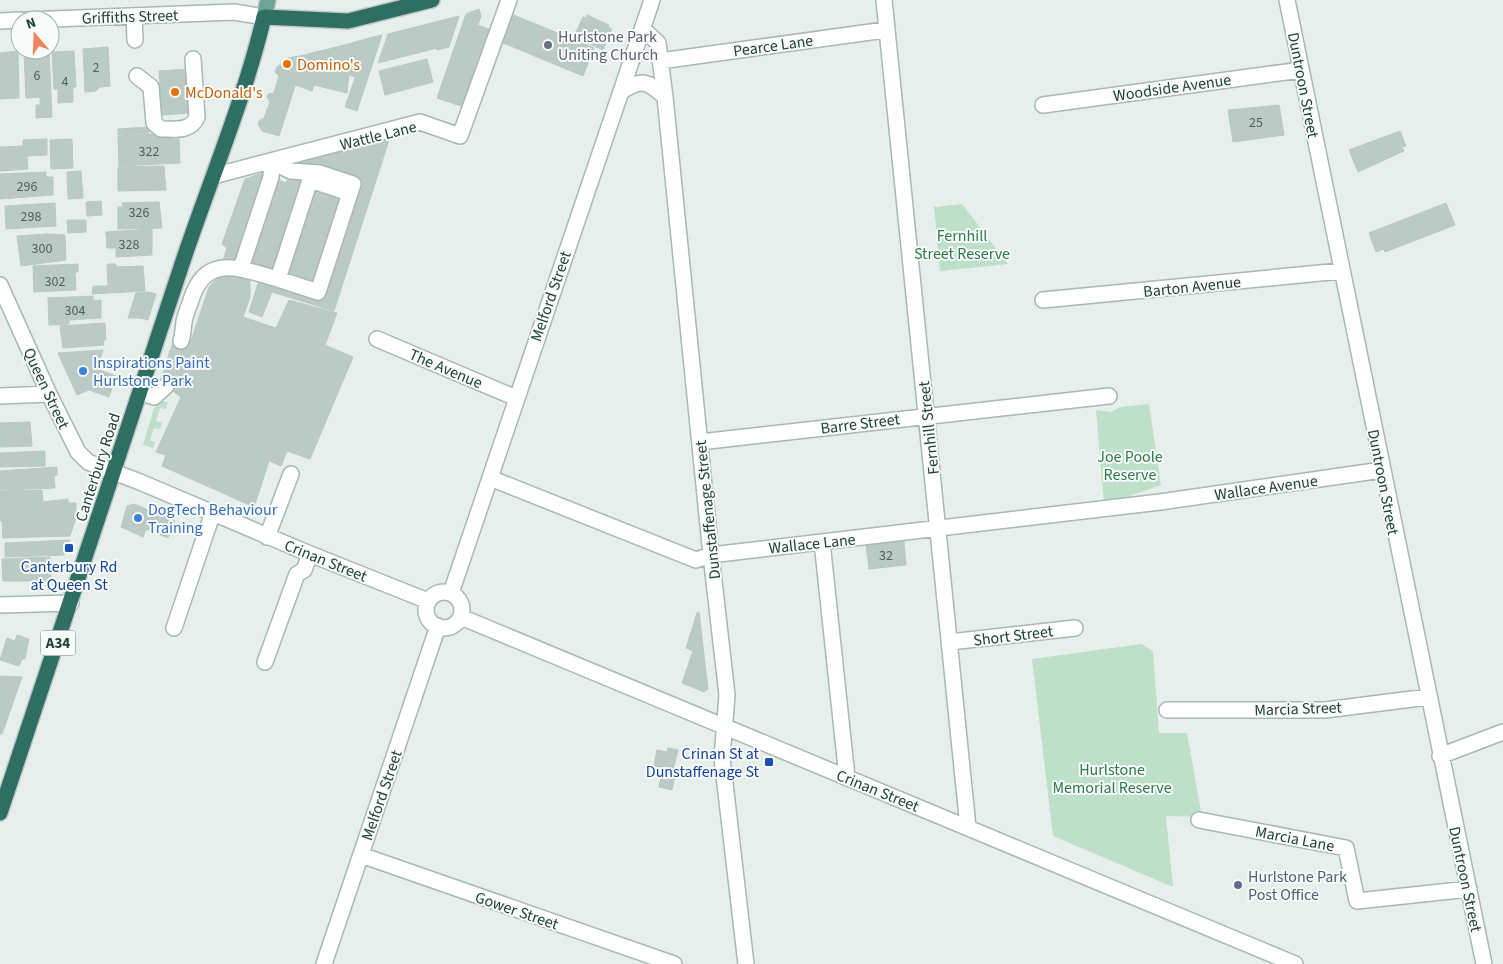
<svg xmlns="http://www.w3.org/2000/svg" width="1503" height="964" viewBox="0 0 1503 964" font-family="'Source Sans 3',sans-serif">
  <style>
    .green { fill: #bfe0c8 }
    .building { fill: #bbcac4; stroke: #b8c9c2 }
    .lines { fill: none; stroke-linecap: round; stroke-linejoin: round }
    .minor-tunnel { stroke: #bfccc8; stroke-width: 15; stroke-dasharray: 15 8; stroke-linecap: butt }
    .minor-casing { stroke: #a8b8b2; stroke-width: 18 }
    .major-casing { stroke: #c2cac8; stroke-width: 18 }
    .highway-casing { stroke: #c2cac8; stroke-width: 18 }
    .minor { stroke: #fff; stroke-width: 15 }
    .major { stroke: #6aa596; stroke-width: 15 }
    .highway { stroke: #2f6f62; stroke-width: 15 }
    .worship-dot { fill: #6b7280; stroke: #f7fbf9; stroke-width: 2 }
    .food-dot { fill: #e8710a; stroke: #f7fbf9; stroke-width: 2 }
    .shop-dot { fill: #3f7fe0; stroke: #f7fbf9; stroke-width: 2 }
    .transit-dot { fill: #1a4fb4; stroke: #f7fbf9; stroke-width: 2 }
    .service-dot { fill: #5c6f8a; stroke: #f7fbf9; stroke-width: 2 }
    .labels { text-anchor: middle; stroke-width: 4; stroke-linejoin: round; paint-order: stroke }
    .number-label { font-size: 14px; fill: #4a645c }
    .shield { fill: #f7fbf9; stroke: #637a73; stroke-width: 1 }
    .shield-label { font-size: 15px; font-weight: bold; fill: #24423a }
    .street-label { font-size: 16px; fill: #24423a; stroke: #f7fbf9 }
    .worship-label { font-size: 16px; fill: #5b616d; stroke: #f7fbf9; text-anchor: start }
    .food-label { font-size: 16px; fill: #c56008; stroke: #f7fbf9; text-anchor: start }
    .park-label { font-size: 16px; fill: #2d7a4b; stroke: #f7fbf9 }
    .shop-label { font-size: 16px; fill: #366cbe; stroke: #f7fbf9; text-anchor: start }
    .transit-label { font-size: 16px; fill: #164399; stroke: #f7fbf9 }
    .service-label { font-size: 16px; fill: #4e5e75; stroke: #f7fbf9; text-anchor: start }
  </style>
  <rect width="100%" height="100%" fill="#e6efeb"/>
  <path class="green" d="M962 204 1008 264 940 271 934 207Z
    M163 401 168 402 166 409 160 408 156 421 162 423 160 429 154 428 150 440 155 442 153 448 143 445 154 408Z
    M1149 404 1161 485 1104 505 1096 410 1111 412 1120 407Z
    M1141 644 1153 651 1159 733H1187L1202 817 1166 816 1173 887 1053 836 1032 659Z"/>
  <path class="building" d="M479 9 481 16 478 25 491 30 464 107 437 98 466 14Z
    M511 14 594 48 583 76 501 42Z
    M587 15 609 25 608 27 612 29 603 50 574 37 583 17 586 18Z
    M459 16 449 47 437 50V48L378 63 388 34Z
    M382 35 357 111 345 107 369 38Z
    M369 38 355 77 349 75 352 43Z
    M352 43 347 93 314 85 325 50Z
    M108 47 110 86 100 87 96 91 85 92 83 49Z
    M33 50 49 51 52 117 36 118V105H40V97L26 98 24 52Z
    M325 50 312 91 304 88 315 52Z
    M18 51 19 98 0 99V53Z
    M74 51 76 87H73V102L58 103V89H54L52 52Z
    M315 52 304 88 295 85 305 55Z
    M305 55 279 136 262 131 258 124 259 121 264 118 270 102 267 97 268 94 274 93 279 76 275 72 277 67 288 58Z
    M427 59 433 82 385 95 379 71Z
    M188 69 191 113 162 115 159 71Z
    M1279 105 1284 135 1233 142 1228 110Z
    M149 127V133L118 135V129Z
    M1400 131 1406 146 1402 147 1404 151 1358 172 1349 150Z
    M174 133V139H179L180 163 119 166 118 136Z
    M390 137 334 311 272 292 262 317 249 312 262 271 223 261 227 248 222 244 245 179 263 173 286 183 294 163Z
    M47 139V155L27 156 28 169 0 171V147L23 146V140Z
    M72 139 73 168 51 169 50 140Z
    M164 166 166 190 118 191V167Z
    M81 171 83 198 68 199 67 172Z
    M46 172V177H53V195L0 199V174Z
    M101 201 102 215 87 216 86 202Z
    M159 202 162 228 118 229V207H123L122 203Z
    M55 203 56 226 6 229 5 206Z
    M1446 203 1455 225 1385 252 1384 249 1376 252 1369 233Z
    M67 220H86V232L68 233Z
    M152 229V255L116 257V248H107L106 232Z
    M47 234 65 235 66 260 21 266 17 236Z
    M78 264V272H75L76 290 34 292 33 266Z
    M107 264H116V267L143 266 145 291 92 294 93 286H108Z
    M220 275H234L250 279V297L243 317 276 328 289 300 337 313 325 345 353 357 310 459 287 451 281 466 269 461 254 507 162 466 166 455 156 452 181 397 160 382 173 342 191 341 209 287Z
    M149 292 141 318H128L136 293Z
    M149 292 156 294 148 320 141 318Z
    M93 296V301L101 300V318L69 320V324L49 325 48 298Z
    M105 323 106 340H103L104 345 63 348 60 326Z
    M103 350 97 369 116 376 109 397 89 390 77 395 58 353Z
    M30 422 32 446 0 447V423Z
    M45 451V466L0 467V453Z
    M57 467V475L54 476 55 488 0 490V471Z
    M42 490 43 502 68 499V503H76V518L0 521V491Z
    M134 504 175 521 168 538 146 529 143 537 121 527 127 506Z
    M76 518 70 536 3 538 2 520Z
    M70 540 64 555 5 557V543Z
    M904 541 906 565 869 569 866 545Z
    M50 557 51 581H3L2 559Z
    M699 612 708 689 704 692 682 683 693 651 686 648 697 613Z
    M17 635 29 639 25 659H22L19 666 0 660 7 638 15 641Z
    M0 676 22 677 2 734H0Z
    M668 748 678 750 672 774 675 775 672 790 659 787 661 777 652 775 657 750 667 752Z"/>
  <g class="lines">
    <path class="minor-tunnel" d="M166 386 181 341"/>
    <g class="minor-casing">
      <path id="minor" d="M884 0 968 827
        M1287 0 1484 964
        M134 16 135 40
        M26 20 234 12 264 17
        M0 21 20 20
        M643 29 658 43 665 97 711 555 727 695 722 758 746 964
        M660 61 885 30
        M137 76 151 87 154 123 161 129C176 129 190 132 197 117L193 59
        M621 92C641 78 648 81 665 97
        M1043 105 1301 70
        M213 176 420 122 460 136 509 0
        M241 268 271 177 272 162 291 171 320 173 353 184 318 292 278 279 310 180 350 193
        M0 285 49 394 78 452 88 462 140 482 310 554 428 601
        M1043 300 1341 271
        M377 339 516 398
        M181 341C183 335 183 329 184 322 185 315 189 307 191 300 206 252 241 269 278 279
        M140 392 154 397 166 386
        M0 396 49 394
        M700 442 1109 396
        M490 478 696 560 711 555 1160 502 1382 470
        M267 537 291 474
        M822 542 847 777
        M426 610a18 18 0 1 1 36 0a18 18 0 1 1-36 0Z
        M451 593 652 0
        M0 605 71 603
        M461 617 1295 964
        M174 628 213 512
        M950 642 1075 628
        M265 662 297 574 304 570 310 554
        M1167 710H1325L1428 697
        M1440 756 1503 732
        M1199 820 1346 848 1357 901 1469 889
        M361 855 674 964
        M324 964 438 626"/>
    </g>
    <g class="major-casing">
      <path id="major" d="M264 17 268 0"/>
    </g>
    <g class="highway-casing">
      <path id="highway" d="M0 813C61 633 119 453 179 273 207 187 243 105 264 17L348 21 432 0"/>
    </g>
    <use href="#minor" class="minor"/>
    <use href="#major" class="major"/>
    <use href="#highway" class="highway"/>
  </g>
  <circle class="worship-dot" cx="548" cy="45" r="5"/>
  <g class="food-dot">
    <circle cx="287" cy="64" r="5"/>
    <circle cx="175" cy="92" r="5"/>
  </g>
  <g class="shop-dot">
    <circle cx="83" cy="371" r="5"/>
    <circle cx="138" cy="518" r="5"/>
  </g>
  <g class="transit-dot">
    <rect x="64" y="543" width="10" height="10" rx="2.5"/>
    <rect x="764" y="757" width="10" height="10" rx="2.5"/>
  </g>
  <circle class="service-dot" cx="1238" cy="885" r="5"/>
  <g class="labels">
    <g class="number-label">
      <text x="96" y="72">2</text>
      <text x="37" y="80">6</text>
      <text x="65" y="86">4</text>
      <text x="1256" y="127">25</text>
      <text x="149" y="156">322</text>
      <text x="27" y="191">296</text>
      <text x="139" y="217">326</text>
      <text x="31" y="221">298</text>
      <text x="129" y="249">328</text>
      <text x="42" y="253">300</text>
      <text x="55" y="286">302</text>
      <text x="75" y="315">304</text>
      <text x="886" y="560">32</text>
    </g>
    <rect class="shield" x="40.5" y="630.5" width="35" height="25" rx="4"/>
    <g class="shield-label">
      <text x="58" y="648">A34</text>
    </g>
    <g class="street-label">
      <text transform="translate(130 16) rotate(-2)" y="6">Griffiths Street</text>
      <text transform="translate(773 45) rotate(-8)" y="6">Pearce Lane</text>
      <text transform="translate(1304 85) rotate(79)" y="6">Duntroon Street</text>
      <text transform="translate(1172 87) rotate(-8)" y="6">Woodside Avenue</text>
      <text transform="translate(378 135) rotate(-14)" y="6">Wattle Lane</text>
      <text transform="translate(1192 286) rotate(-6)" y="6">Barton Avenue</text>
      <text transform="translate(550 296) rotate(-71)" y="6">Melford Street</text>
      <text transform="translate(446 368) rotate(23)" y="6">The Avenue</text>
      <text transform="translate(47 388) rotate(65)" y="6">Queen Street</text>
      <text transform="translate(860 423) rotate(-7)" y="6">Barre Street</text>
      <text transform="translate(928 428) rotate(-96)" y="6">Fernhill Street</text>
      <text transform="translate(97 467) rotate(-72)" y="6">Canterbury Road</text>
      <text transform="translate(1384 482) rotate(79)" y="6">Duntroon Street</text>
      <text transform="translate(1266 487) rotate(-8)" y="6">Wallace Avenue</text>
      <text transform="translate(707 510) rotate(-96)" y="6">Dunstaffenage Street</text>
      <text transform="translate(812 543) rotate(-6)" y="6">Wallace Lane</text>
      <text transform="translate(326 560) rotate(22)" y="6">Crinan Street</text>
      <text transform="translate(1013 635) rotate(-7)" y="6">Short Street</text>
      <text transform="translate(1298 708) rotate(-2)" y="6">Marcia Street</text>
      <text transform="translate(878 790) rotate(22)" y="6">Crinan Street</text>
      <text transform="translate(381 795) rotate(-71)" y="6">Melford Street</text>
      <text transform="translate(1295 838) rotate(11)" y="6">Marcia Lane</text>
      <text transform="translate(1466 879) rotate(78)" y="6">Duntroon Street</text>
      <text transform="translate(517 910) rotate(19)" y="6">Gower Street</text>
    </g>
    <g class="worship-label">
      <text x="558" y="42">Hurlstone Park<tspan x="558" dy="18">Uniting Church</tspan></text>
    </g>
    <g class="food-label">
      <text x="297" y="70">Domino's</text>
      <text x="185" y="98">McDonald's</text>
    </g>
    <g class="park-label">
      <text x="962" y="241">Fernhill<tspan x="962" dy="18">Street Reserve</tspan></text>
      <text x="1130" y="462">Joe Poole<tspan x="1130" dy="18">Reserve</tspan></text>
      <text x="1112" y="775">Hurlstone<tspan x="1112" dy="18">Memorial Reserve</tspan></text>
    </g>
    <g class="shop-label">
      <text x="93" y="368">Inspirations Paint<tspan x="93" dy="18">Hurlstone Park</tspan></text>
      <text x="148" y="515">DogTech Behaviour<tspan x="148" dy="18">Training</tspan></text>
    </g>
    <g class="transit-label">
      <text x="69" y="572">Canterbury Rd<tspan x="69" dy="18">at Queen St</tspan></text>
      <text x="759" y="759" text-anchor="end">Crinan St at<tspan x="759" dy="18">Dunstaffenage St</tspan></text>
    </g>
    <g class="service-label">
      <text x="1248" y="882">Hurlstone Park<tspan x="1248" dy="18">Post Office</tspan></text>
    </g>
  </g>
  <g transform="translate(35 35) rotate(341)"><circle r="24" fill="#f7fbf9" stroke="#a3b1ad"/>
  <path d="M0-4L9 19L0 12L-9 19Z" fill="#f4845f"/>
  <text y="-8" font-size="14" font-weight="bold" text-anchor="middle" fill="#24423a">N</text>
  </g>
</svg>
